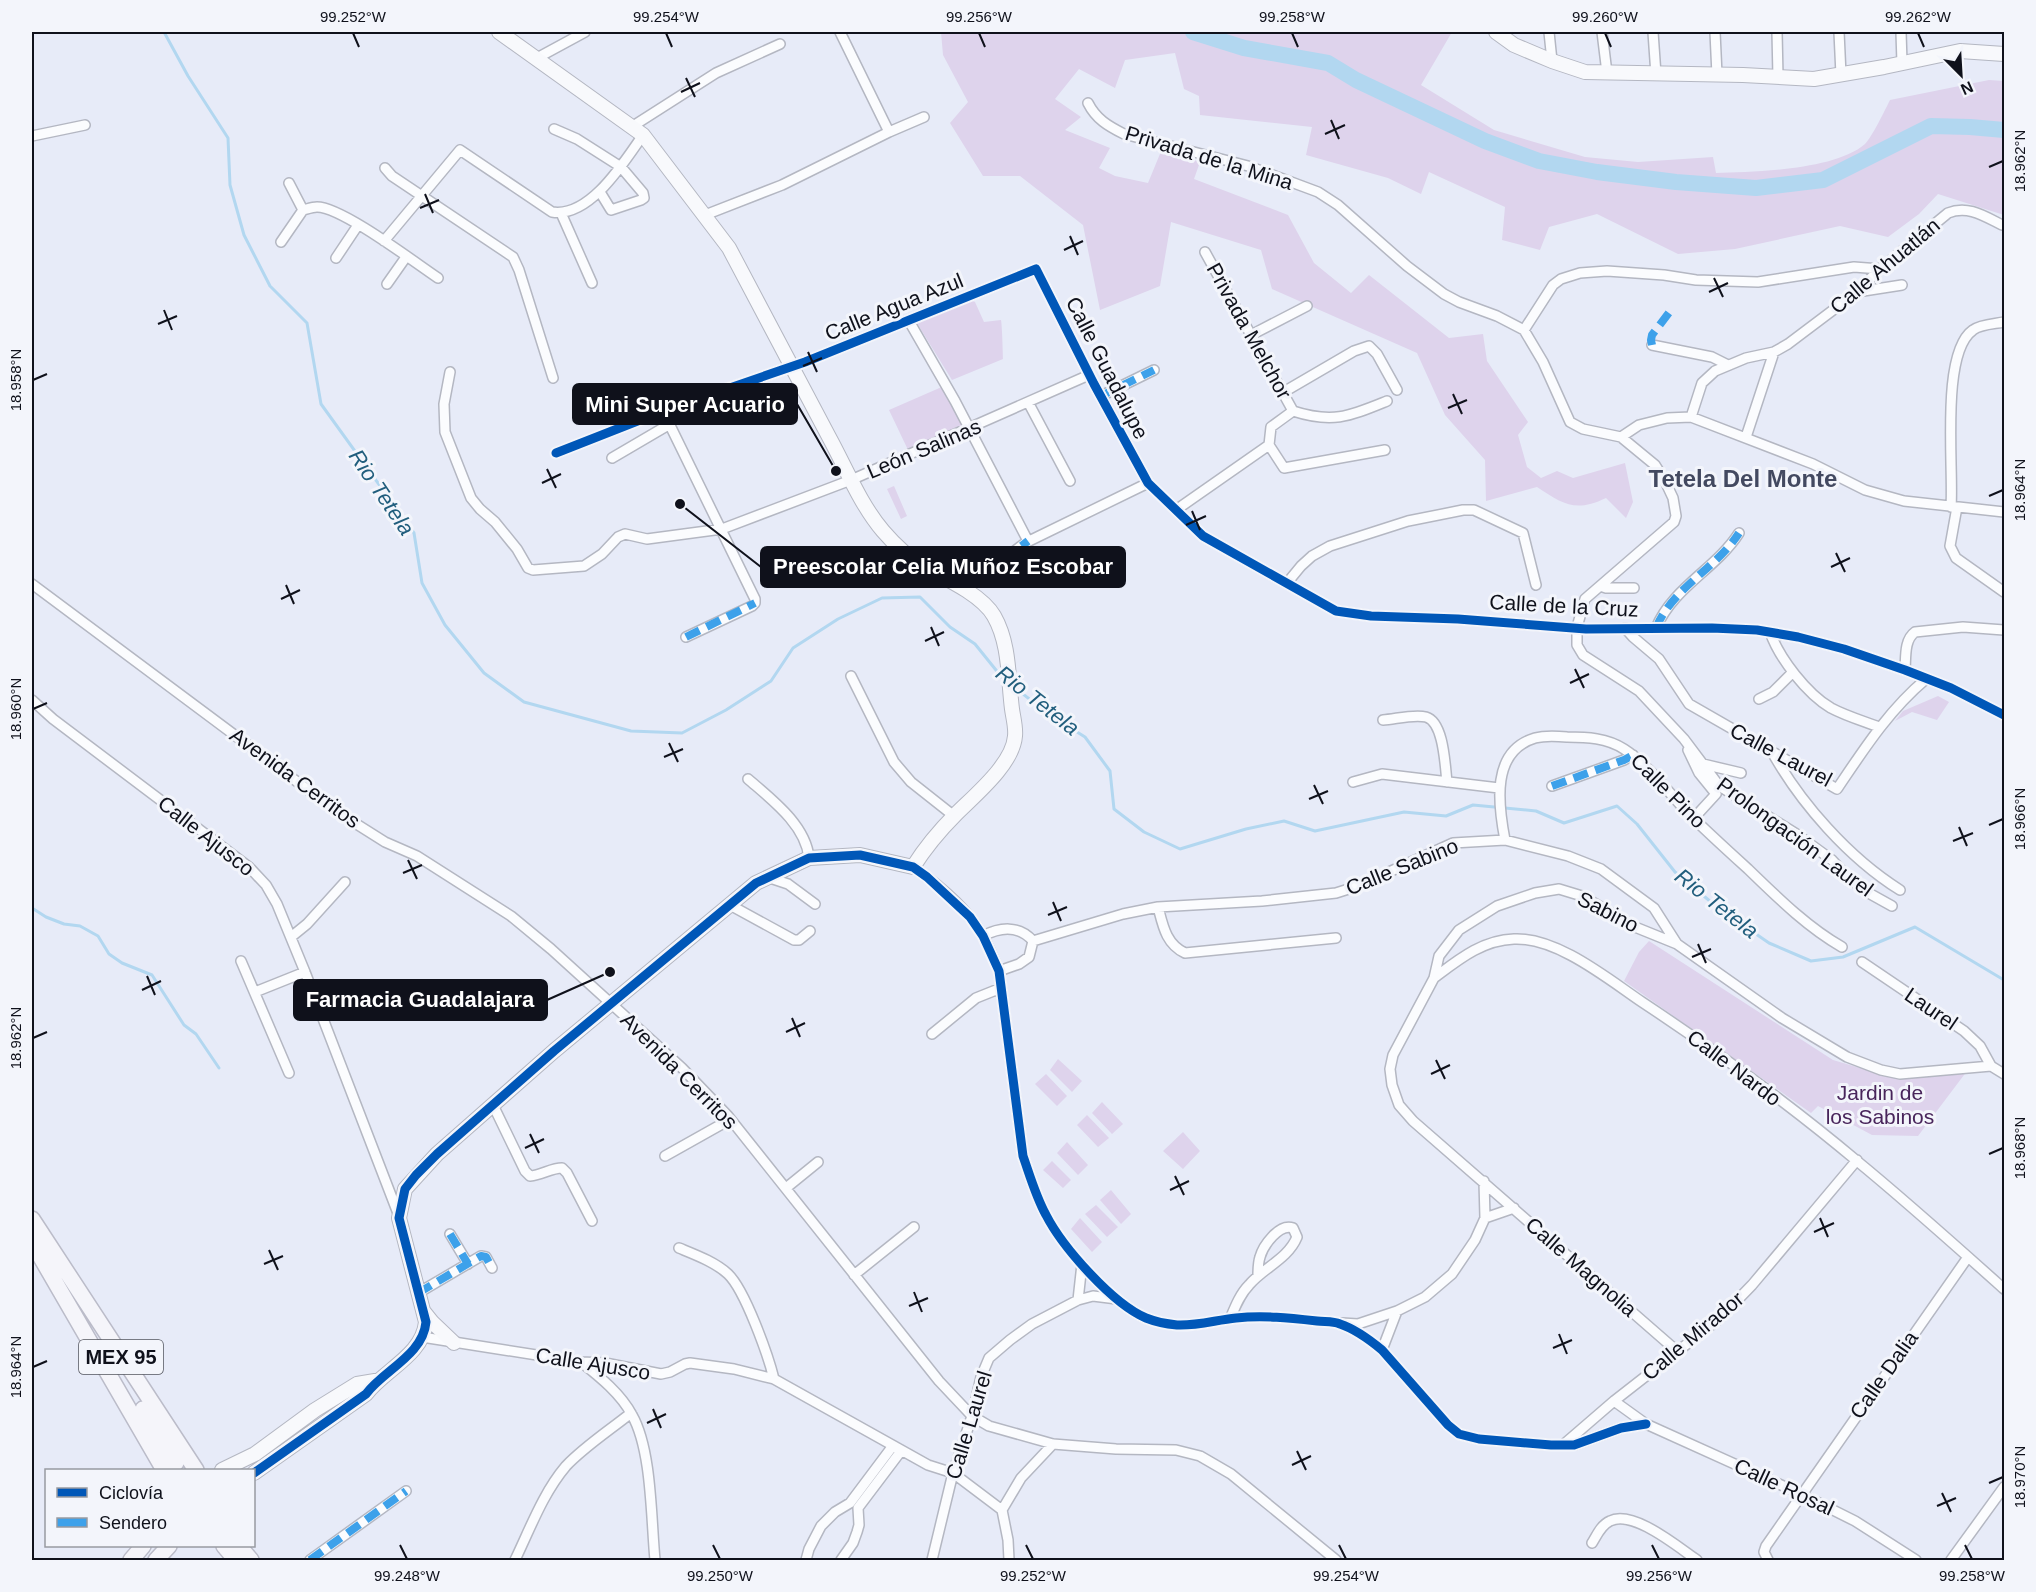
<svg xmlns="http://www.w3.org/2000/svg" width="2036" height="1592" viewBox="0 0 2036 1592" font-family="Arial,sans-serif">
  <style>
    .green { fill: #ded3ec }
    .lines { fill: none; stroke-linecap: round; stroke-linejoin: round }
    .stream { stroke: #b2d7f0; stroke-width: 3 }
    .river { stroke: #b2d7f0; stroke-width: 16 }
    .street-casing { stroke: #b4b7c2; stroke-width: 12 }
    .secondary-casing { stroke: #b4b7c2; stroke-width: 16 }
    .primary-casing { stroke: #bbbcc9; stroke-width: 18 }
    .street { stroke: #fbfcfe; stroke-width: 9 }
    .secondary { stroke: #f8f9fc; stroke-width: 14 }
    .primary { stroke: #f5f5fa; stroke-width: 15 }
    .quiet { stroke: #3da1ea; stroke-width: 8; stroke-dasharray: 15 8; stroke-linecap: butt }
    .cycleway-casing { stroke: #f3f5fb; stroke-width: 13 }
    .cycleway { stroke: #0057b8; stroke-width: 9 }
    .ticks { fill: none; stroke: #0f111b; stroke-width: 2 }
    .labels { text-anchor: middle; stroke-width: 6; stroke-linejoin: round; paint-order: stroke }
    .shield { fill: #f3f5fb; stroke: #53555e; stroke-width: 1.5 }
    .shield-label { font-size: 20px; font-weight: bold; fill: #0f111b }
    .street-label { font-size: 21px; fill: #0f111b; stroke: #f3f5fb }
    .park-label { font-size: 21px; fill: #48255b; stroke: #f3f5fb }
    .water-label { font-size: 22px; font-style: italic; fill: #215e7d; stroke: #f3f5fb }
    .quarter-label { font-size: 24px; font-weight: bold; fill: #434960; stroke: #f3f5fb }
    .leader { fill: none; stroke: #0f111b; stroke-width: 2 }
    .callout-dot { fill: #0f111b; stroke: #f3f5fb; stroke-width: 2 }
    .callout { fill: #0f111b; stroke: #0f111b; stroke-width: 2 }
    .callout-label { font-size: 22px; text-anchor: middle; font-weight: bold; fill: #fff }
    .neatline { fill: none; stroke: #0f111b; stroke-width: 2 }
    .ticks-label { font-size: 15px; text-anchor: middle; fill: #0f111b }
  </style>
  <rect width="100%" height="100%" fill="#e7ebf8"/>
  <path class="green" d="M941 32H1452L1421 85 1494 130 1585 157 1638 162 1713 157 1716 173C1755 172 1835 170 1865 144 1872 137 1885 110 1890 100L1989 80 2004 81V215L1938 194 1919 214 1888 237 1840 226 1735 249 1678 254 1597 214 1549 227 1540 250 1502 240 1505 207 1429 172 1421 194 1388 178 1306 155 1312 127 1200 115 1199 96 1184 89 1175 53 1125 60 1115 88 1079 69 1055 99 1081 117 1065 130 1110 148 1099 168 1115 176 1148 183 1162 149 1200 162 1194 179 1288 215 1314 263 1351 293 1369 275 1449 338 1483 334 1487 361 1528 422 1518 435 1527 467 1541 478 1557 471 1573 478 1625 463 1633 502 1626 518 1606 498C1575 513 1563 504 1537 487L1486 501 1485 460 1445 415 1417 353 1272 289 1261 250 1171 222 1160 286 1100 310 1083 225 1020 176H983L950 123 968 102 943 55Z
    M966 298 975 302 984 322 1001 320C1002 323 1003 356 1003 359L952 380 915 320Z
    M944 386 965 427 909 452 889 410Z
    M894 486 907 516 901 519 887 489Z
    M1938 696 1949 702 1937 720 1912 712 1895 721 1903 711Z
    M1649 941 1833 1060 1894 1078 1967 1071 1918 1136 1872 1135 1818 1106 1811 1113 1624 981 1639 952Z
    M1058 1059 1082 1081 1072 1092 1050 1070Z
    M1046 1074 1067 1096 1057 1106 1035 1084Z
    M1102 1102 1123 1124 1112 1134 1092 1113Z
    M1087 1115 1109 1138 1098 1147 1077 1125Z
    M1183 1132 1200 1151 1183 1169 1163 1151Z
    M1067 1142 1088 1165 1078 1175 1057 1153Z
    M1052 1161 1071 1180 1063 1188 1043 1170Z
    M1111 1190 1131 1214 1121 1224 1100 1200Z
    M1096 1205 1118 1227 1107 1237 1085 1214Z
    M1080 1218 1102 1242 1092 1252 1071 1229Z"/>
  <g class="lines">
    <path class="stream" d="M164 32 188 76 228 138 230 185 244 235 270 286 307 323 321 404 414 533 422 583 445 625 484 673 524 702 631 731 682 733 726 710 771 681 793 648 838 619 882 598 920 597 950 627 975 644 1004 680
      M1014 687 1050 715 1085 737 1110 771 1114 809 1144 832 1180 849 1246 829 1284 821 1315 831 1404 812 1446 816 1473 805 1536 811 1564 823 1617 806 1637 824 1675 872 1717 907 1769 943 1811 961 1843 957 1915 927 2004 980
      M32 908 46 917 64 924 80 926 98 936 109 954 122 963 152 975 184 1025 196 1034 219 1068"/>
    <path class="river" d="M1193 32 1244 48 1328 63 1356 80 1485 141 1539 161 1597 172 1676 182 1756 188 1823 180 1931 126 1970 127 2004 130"/>
    <g class="street-casing">
      <path id="street" d="M840 32 889 132
        M1549 32 1552 61
        M1602 32 1607 73
        M1653 32 1656 75
        M1715 32 1717 75
        M1777 32 1778 77
        M1839 32 1841 75
        M1901 32 1902 63
        M537 58 585 32
        M1088 103C1096 119 1108 126 1124 134L1248 166 1318 192 1338 205 1407 266 1444 294 1459 302 1497 316 1524 330 1543 362 1570 422 1583 429 1621 437 1655 465 1665 481 1673 498 1676 516 1674 522 1585 599 1577 627V645L1583 655 1639 691 1684 739 1717 783 1724 789 1795 833 1832 860 1845 874 1865 891 1892 906
        M633 126 716 73 780 44
        M554 129 577 139 621 167 643 193 644 198 641 200 611 210 600 192
        M32 136 85 125
        M385 168 392 176 513 257 519 270 553 378
        M289 183 303 210
        M303 210C307 209 313 207 317 207 342 207 414 262 438 278
        M561 213 592 283
        M705 215 782 185 889 132 924 117
        M384 241 460 150 552 212C590 218 624 162 643 135
        M281 242 303 210
        M1205 252 1293 411
        M336 258 358 225
        M387 284 406 257
        M1857 292 1902 285
        M909 321 955 401 1028 541
        M1524 330 1553 285 1561 279 1580 273 1607 271 1664 275 1696 280 1758 282 1854 267 1880 269
        M1251 335 1307 306
        M1652 345 1712 357 1728 365
        M450 372 444 404 445 432 471 498 480 509 495 522 517 549 528 568 533 570 584 566 602 554 618 537 625 534 647 539 722 529 851 480 1089 375
        M1282 393 1354 351 1369 346 1377 354 1397 390
        M1101 396 1154 370
        M1028 402 1070 481
        M663 411 755 599V603L752 606 686 637
        M1293 411C1333 424 1350 416 1387 401
        M1691 417 1702 383 1715 371 1746 358 1774 352 1788 344 1857 292 1880 269 1948 213C1968 205 1984 216 2002 225
        M1621 437 1639 425 1667 418 1691 417 1813 464 1865 490 1904 501 2004 512
        M1746 437 1774 352
        M1269 445 1284 468 1385 450
        M556 453 663 411 805 362 1036 269 1094 384 1148 483 1203 536 1336 611 1371 616 1458 619 1586 629 1712 628 1757 630 1798 637 1844 649 1905 670 1951 688 2004 715
        M612 458 670 424
        M1951 507C1954 468 1940 353 1973 330 1981 324 1995 324 2004 322
        M1957 507 1950 546 1956 558 2004 592
        M1176 510 1269 445 1271 427 1293 411
        M985 574 1025 543 1148 483
        M1287 583 1301 566 1312 556 1330 546 1408 521 1463 510H1474L1523 533 1536 585
        M32 584 339 813 385 842 417 856 511 916 551 949 682 1068 728 1116 939 1381 972 1416 989 1426 1053 1444 1116 1449 1176 1450 1200 1456 1231 1474 1336 1560
        M1600 586 1606 588H1634
        M1625 628 1633 637 1659 659 1689 704 1837 789C1864 749 1889 710 1926 679
        M1656 628C1673 587 1716 569 1739 533
        M1770 632C1779 658 1807 694 1831 708 1846 716 1863 721 1879 727
        M1905 670C1906 657 1904 640 1915 632L1963 627 2004 630
        M851 676 894 762 911 782 954 816
        M1759 699 1773 692 1793 672
        M32 700 53 719 249 867 266 885 277 904 305 972 399 1216
        M1383 720C1396 719 1414 714 1426 717 1444 722 1445 766 1447 782
        M1688 750 1699 773 1716 794 1694 818
        M1771 750C1800 803 1849 858 1900 890
        M1703 764 1741 773
        M748 779C771 799 806 825 809 858
        M1353 782 1382 774 1499 788
        M1552 786 1624 760 1633 755
        M1505 840C1498 804 1491 751 1535 738 1546 735 1557 736 1567 737 1587 737 1607 738 1624 749 1646 763 1667 790 1685 810 1705 830 1727 850 1748 869 1777 897 1807 927 1842 947
        M913 867C939 885 967 908 983 936 989 947 994 959 999 971L1023 1156C1030 1176 1036 1197 1046 1215 1063 1248 1113 1304 1146 1318 1156 1322 1167 1324 1177 1325 1197 1326 1216 1320 1236 1318 1263 1315 1290 1318 1317 1321 1325 1322 1333 1321 1340 1324 1355 1329 1370 1340 1382 1350L1448 1425 1459 1434 1479 1439 1551 1445H1574L1621 1428 1646 1424
        M767 877 788 884 815 904
        M730 905 794 940H799L810 931
        M1158 907C1163 926 1166 944 1185 953L1336 938
        M983 936C1000 927 1019 925 1033 941L1029 957 1019 964 999 971
        M291 937 307 924 345 882
        M1033 941 1123 914 1158 907 1262 901 1336 893 1358 886 1453 843 1505 840 1568 856 1601 869 1654 908 1677 944 1782 1018 1847 1057 1881 1070 1900 1074 1991 1066
        M1677 944 1635 927 1582 896 1559 889 1535 893 1497 906 1459 930 1439 956 1434 978 1393 1055 1390 1069 1392 1085 1399 1105 1413 1121 1678 1352
        M241 961 289 1073
        M1862 962 1964 1031 1980 1046 1991 1066 2004 1074
        M1434 978C1458 960 1482 940 1514 939 1557 937 1608 979 1642 1002 1716 1051 1789 1104 1857 1161 1907 1202 1956 1246 2004 1289
        M255 992 305 972
        M932 1034 976 998 1001 988
        M493 1105 525 1171 530 1176C542 1175 551 1168 562 1168L567 1173 592 1221
        M665 1156 722 1124 728 1116
        M786 1188 818 1162
        M1485 1218 1514 1208
        M450 1234 468 1264
        M679 1248C696 1255 715 1262 728 1274 745 1290 768 1355 774 1379
        M854 1275 914 1227
        M418 1293 481 1256 486 1257 492 1268
        M1078 1300 1082 1264
        M1230 1319C1235 1307 1240 1294 1249 1285 1263 1268 1288 1259 1297 1237L1293 1228C1279 1223 1263 1246 1260 1257 1258 1263 1258 1270 1258 1276
        M1342 1323 1358 1324 1397 1311 1425 1297 1452 1274 1475 1240 1485 1218 1484 1181
        M422 1337 581 1362 605 1363 661 1374 670 1372 685 1364 690 1363 734 1369 774 1379 928 1465 953 1473 1002 1510
        M1382 1350 1397 1311
        M581 1362C600 1377 621 1394 632 1415 652 1450 651 1519 655 1560
        M1614 1401 1646 1424 1801 1494 1855 1521 1916 1560
        M1563 1445 1614 1401 1719 1319 1752 1285 1857 1160
        M1002 1510 1021 1478 1053 1444
        M1002 1510 1008 1540 1009 1560
        M1592 1543C1597 1535 1601 1525 1610 1521 1633 1509 1679 1548 1697 1560
        M310 1560 406 1491
        M515 1560C530 1529 543 1493 566 1466 585 1446 610 1430 631 1413
        M806 1560 809 1549 821 1526 835 1512 850 1503 892 1447
        M841 1560 853 1543 857 1532 859 1525 858 1508 901 1451
        M932 1560 953 1473 972 1416 981 1377 989 1358 1010 1340 1032 1324 1078 1300 1093 1296 1117 1299
        M1768 1560 1764 1552 1766 1546 1968 1257
        M1951 1560 2004 1487"/>
    </g>
    <g class="secondary-casing">
      <path id="secondary" d="M1496 32 1514 45 1552 61 1585 72 1743 75 1814 79 1884 67 1960 51 2004 54
        M424 1312 432 1322 454 1343
        M222 1470 255 1454 315 1410 357 1384 375 1381
        M254 1473 366 1394C384 1370 423 1355 426 1322L399 1218 405 1189 437 1154 554 1051 756 883 809 858 860 855 913 867C925 848 940 830 956 814 975 795 1013 764 1015 736 1016 727 1013 717 1012 709 1008 678 1010 644 994 616 982 595 945 578 924 567 909 558 895 545 883 531 860 504 846 468 829 437 795 374 762 311 729 248L643 135 499 32"/>
    </g>
    <g class="primary-casing">
      <path id="primary" d="M32 1219 196 1470
        M32 1242 164 1470
        M143 1409 176 1463
        M224 1546 236 1560
        M239 1546 251 1560
        M131 1560 143 1546
        M156 1560 169 1546"/>
    </g>
    <use href="#street" class="street"/>
    <use href="#secondary" class="secondary"/>
    <use href="#primary" class="primary"/>
    <path class="quiet" d="M1652 345 1651 340 1652 335 1671 310
      M1101 396 1154 370
      M985 574 1028 541
      M1656 628C1673 587 1716 569 1739 533
      M686 637 755 603
      M1552 786 1624 760 1633 755
      M450 1234 468 1264
      M418 1293 481 1256 486 1257 492 1268
      M310 1560 406 1491"/>
    <g class="cycleway-casing">
      <path id="cycleway" d="M556 453 663 411 805 362 1036 269 1094 384 1148 483 1203 536 1336 611 1371 616 1458 619 1586 629 1712 628 1757 630 1798 637 1844 649 1905 670 1951 688 2004 715
        M254 1473 366 1394C384 1370 423 1355 426 1322L399 1218 405 1189 416 1175 437 1154 554 1051 756 883 809 858 860 855 913 867 927 877 970 917 983 936 999 971 1023 1156C1030 1176 1036 1197 1046 1215 1063 1248 1113 1304 1146 1318 1156 1322 1167 1324 1177 1325 1197 1326 1216 1320 1236 1318 1263 1315 1290 1318 1317 1321 1325 1322 1333 1321 1340 1324 1355 1329 1370 1340 1382 1350L1448 1425 1459 1434 1479 1439 1551 1445H1574L1621 1428 1646 1424"/>
    </g>
    <use href="#cycleway" class="cycleway"/>
  </g>
  <path class="ticks" d="M353 33 359 47M666 33 672 47M979 33 985 47M1292 33 1298 47M1605 33 1611 47M1918 33 1924 47M686 78 695 97M681 92 700 83M1331 120 1339 139M1325 134 1345 125M1989 167 2003 161M425 194 433 213M420 208 439 200M1070 236 1078 255M1064 250 1083 241M1714 278 1723 297M1709 292 1728 283M164 310 172 330M158 324 177 316M808 352 817 372M803 366 822 358M33 380 47 374M1453 394 1462 414M1448 408 1467 400M547 469 556 488M542 483 561 474M1989 496 2003 490M1192 511 1200 530M1186 525 1206 516M1836 553 1845 572M1831 567 1850 558M286 585 294 604M281 599 300 590M931 627 939 646M925 641 944 632M1575 669 1584 688M1570 683 1589 674M33 709 47 703M669 743 678 762M664 757 683 749M1314 785 1323 804M1309 799 1328 791M1989 825 2003 819M1959 827 1967 846M1953 841 1973 833M408 860 417 879M403 873 422 865M1053 902 1061 921M1048 915 1067 907M1698 944 1706 963M1692 957 1711 949M147 976 155 995M142 990 161 981M792 1018 800 1037M786 1032 805 1023M33 1038 47 1032M1436 1060 1445 1079M1431 1074 1450 1065M530 1134 539 1153M525 1148 544 1139M1989 1154 2003 1148M1175 1176 1184 1195M1170 1190 1189 1181M1820 1218 1828 1237M1814 1232 1834 1223M269 1250 278 1270M264 1264 283 1256M914 1292 922 1312M909 1306 928 1298M1559 1334 1567 1354M1553 1348 1572 1340M33 1367 47 1361M653 1409 661 1428M647 1423 666 1414M1297 1451 1306 1470M1292 1465 1311 1456M1989 1483 2003 1477M1942 1493 1951 1512M1937 1506 1956 1498M400 1545 407 1559M713 1545 720 1559M1026 1545 1033 1559M1339 1545 1346 1559M1652 1545 1659 1559M1965 1545 1972 1559"/>
  <g class="labels">
    <rect class="shield" x="79" y="1340" width="84" height="34" rx="4.5"/>
    <g class="shield-label">
      <text x="121" y="1364">MEX 95</text>
    </g>
    <g class="street-label">
      <text transform="translate(1209 158) rotate(17)" y="7">Privada de la Mina</text>
      <text transform="translate(1885 266) rotate(-40)" y="7">Calle Ahuatlán</text>
      <text transform="translate(894 307) rotate(-22)" y="7">Calle Agua Azul</text>
      <text transform="translate(1249 331) rotate(61)" y="7">Privada Melchor</text>
      <text transform="translate(1107 368) rotate(63)" y="7">Calle Guadalupe</text>
      <text transform="translate(924 449) rotate(-23)" y="7">León Salinas</text>
      <text transform="translate(1564 606) rotate(3)" y="7">Calle de la Cruz</text>
      <text transform="translate(1781 755) rotate(28)" y="7">Calle Laurel</text>
      <text transform="translate(295 778) rotate(36)" y="7">Avenida Cerritos</text>
      <text transform="translate(1668 791) rotate(45)" y="7">Calle Pino</text>
      <text transform="translate(206 836) rotate(38)" y="7">Calle Ajusco</text>
      <text transform="translate(1795 837) rotate(36)" y="7">Prolongación Laurel</text>
      <text transform="translate(1402 867) rotate(-22)" y="7">Calle Sabino</text>
      <text transform="translate(1608 912) rotate(27)" y="7">Sabino</text>
      <text transform="translate(1931 1009) rotate(34)" y="7">Laurel</text>
      <text transform="translate(1734 1068) rotate(37)" y="7">Calle Nardo</text>
      <text transform="translate(679 1071) rotate(45)" y="7">Avenida Cerritos</text>
      <text transform="translate(1581 1267) rotate(41)" y="7">Calle Magnolia</text>
      <text transform="translate(1693 1336) rotate(-40)" y="7">Calle Mirador</text>
      <text transform="translate(593 1364) rotate(9)" y="7">Calle Ajusco</text>
      <text transform="translate(1884 1375) rotate(-55)" y="7">Calle Dalia</text>
      <text transform="translate(969 1425) rotate(-73)" y="7">Calle Laurel</text>
      <text transform="translate(1784 1487) rotate(25)" y="7">Calle Rosal</text>
    </g>
    <g class="park-label">
      <text x="1880" y="1100">Jardin de<tspan x="1880" dy="24">los Sabinos</tspan></text>
    </g>
    <g class="water-label">
      <text transform="translate(382 492) rotate(56)" y="8">Rio Tetela</text>
      <text transform="translate(1038 700) rotate(38)" y="8">Rio Tetela</text>
      <text transform="translate(1717 903) rotate(38)" y="8">Rio Tetela</text>
    </g>
    <g class="quarter-label">
      <text x="1743" y="487">Tetela Del Monte</text>
    </g>
  </g>
  <path class="leader" d="M836 471L797 404M680 504L761 567M610 972L547 1000"/>
  <g class="callout-dot">
    <circle cx="836" cy="471" r="6"/>
    <circle cx="680" cy="504" r="6"/>
    <circle cx="610" cy="972" r="6"/>
  </g>
  <g class="callout">
    <rect x="573" y="384" width="224" height="40" rx="6"/>
    <rect x="761" y="547" width="364" height="40" rx="6"/>
    <rect x="294" y="980" width="253" height="40" rx="6"/>
  </g>
  <g class="callout-label">
    <text x="685" y="412">Mini Super Acuario</text>
    <text x="943" y="574">Preescolar Celia Muñoz Escobar</text>
    <text x="420" y="1007">Farmacia Guadalajara</text>
  </g>
  <rect width="2036" height="1592" fill="none" stroke="#f3f5fb" stroke-width="66"/>
  <rect x="45" y="1469" width="210" height="78" fill="#f3f5fb" stroke="#989aa1" stroke-width="1.5"/>
  <rect x="57" y="1488" width="30" height="9" fill="#0057b8" stroke="#989aa1" stroke-width="1.5"/>
  <text x="99" y="1499" font-size="18" fill="#0f111b">Ciclovía</text>
  <rect x="57" y="1518" width="30" height="9" fill="#3da1ea" stroke="#989aa1" stroke-width="1.5"/>
  <text x="99" y="1529" font-size="18" fill="#0f111b">Sendero</text>
  <g transform="translate(1961 75) rotate(156)" stroke="#f3f5fb" stroke-width="4.5" paint-order="stroke">
  <path d="M0-4.5L10 22L0 15L-10 22Z" fill="#0f111b"/>
  <text y="-9" font-size="16" font-weight="bold" text-anchor="middle" fill="#0f111b">N</text>
  </g>
  <rect x="33" y="33" width="1970" height="1526" class="neatline"/>
  <g class="ticks-label">
    <text x="353" y="22">99.252°W</text>
    <text x="666" y="22">99.254°W</text>
    <text x="979" y="22">99.256°W</text>
    <text x="1292" y="22">99.258°W</text>
    <text x="1605" y="22">99.260°W</text>
    <text x="1918" y="22">99.262°W</text>
    <text transform="translate(2020 161) rotate(-90)" y="5">18.962°N</text>
    <text transform="translate(16 380) rotate(-90)" y="5">18.958°N</text>
    <text transform="translate(2020 490) rotate(-90)" y="5">18.964°N</text>
    <text transform="translate(16 709) rotate(-90)" y="5">18.960°N</text>
    <text transform="translate(2020 819) rotate(-90)" y="5">18.966°N</text>
    <text transform="translate(16 1038) rotate(-90)" y="5">18.962°N</text>
    <text transform="translate(2020 1148) rotate(-90)" y="5">18.968°N</text>
    <text transform="translate(16 1367) rotate(-90)" y="5">18.964°N</text>
    <text transform="translate(2020 1477) rotate(-90)" y="5">18.970°N</text>
    <text x="407" y="1581">99.248°W</text>
    <text x="720" y="1581">99.250°W</text>
    <text x="1033" y="1581">99.252°W</text>
    <text x="1346" y="1581">99.254°W</text>
    <text x="1659" y="1581">99.256°W</text>
    <text x="1972" y="1581">99.258°W</text>
  </g>
</svg>
